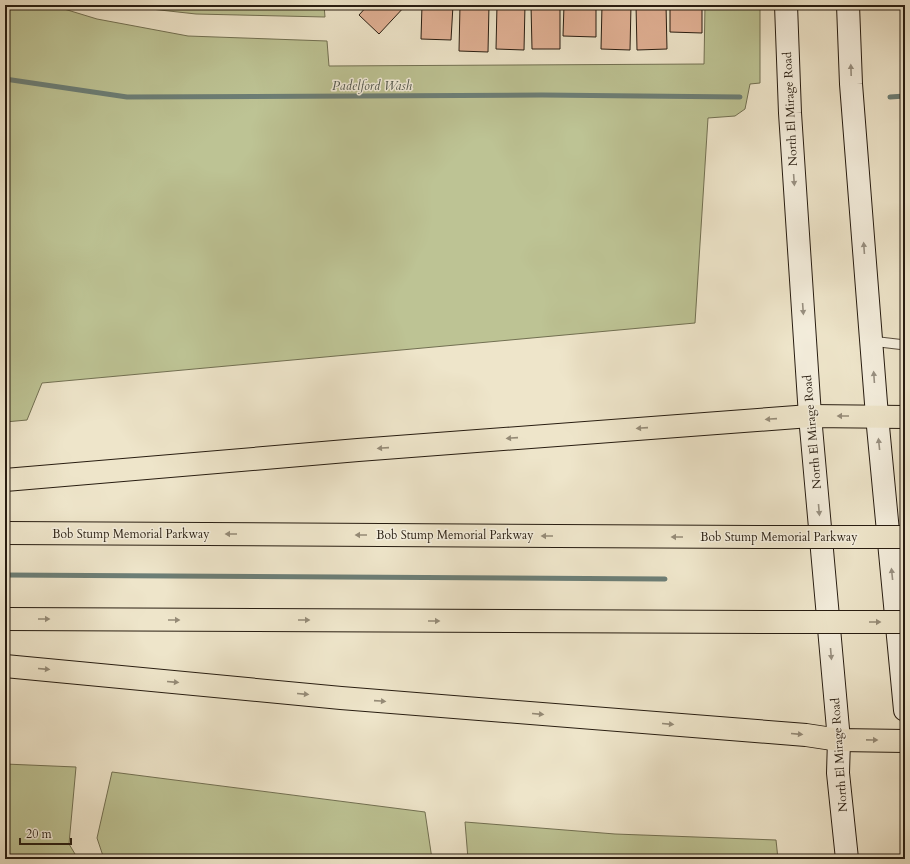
<svg xmlns="http://www.w3.org/2000/svg" width="910" height="864" viewBox="0 0 910 864" font-family="Cardo,serif">
  <style>
    .green { fill: #bdc394; stroke: #727052 }
    .lines { fill: none; stroke-linecap: round; stroke-linejoin: round }
    .stream { stroke: #6c7e76; stroke-width: 5 }
    .building { fill: #e1b195; stroke: #281d11 }
    .lane-casing { stroke: #5a4f3f; stroke-width: 11 }
    .secondary-casing { stroke: #281d11; stroke-width: 24 }
    .highway-casing { stroke: #281d11; stroke-width: 24 }
    .lane { stroke: #f4eedd; stroke-width: 9 }
    .secondary { stroke: #f4eedd; stroke-width: 22 }
    .highway { stroke: #eee5ca; stroke-width: 22 }
    .highway-bridge-casing { stroke: #281d11; stroke-width: 24; stroke-linecap: butt }
    .highway-bridge { stroke: #eee5ca; stroke-width: 22 }
    .oneway { fill: #989081 }
    .oneway2 { fill: #958b77 }
    .labels { text-anchor: middle; stroke-width: 3; stroke-linejoin: round; paint-order: stroke }
    .street-label { font-size: 12px; fill: #281d11; stroke: #f4eedd }
    .water-label { font-size: 13px; font-style: italic; fill: #50564c; stroke: #f4eedd }
  </style>
  <rect width="100%" height="100%" fill="#eee5ca"/>
  <filter id="stains"><feTurbulence type="fractalNoise" baseFrequency=".005" numOctaves="4"/><feColorMatrix values="0 0 0 0 .2 0 0 0 0 .09 0 0 0 0 .02 0 0 0 .5 -.17"/></filter>
  <radialGradient id="worn" r=".72"><stop offset=".6" stop-color="#630" stop-opacity="0"/><stop offset="1" stop-color="#630" stop-opacity=".3"/></radialGradient>
  <path class="green" d="M5 5H51L97 19 188 36 327 41 329 66 704 64 705 5H760V83L750 84 745 109 735 116 708 118 695 323 42 383 27 420 5 422Z
    M115 5H324L325 17 196 14Z
    M5 764 76 767 69 844 78 859H5Z
    M112 772 425 812 432 859H104L97 838Z
    M465 822 615 834 776 840 778 859H468Z"/>
  <g class="lines">
    <path class="stream" d="M5 79 127 97 542 95 740 97
      M890 97 905 96
      M5 575 665 579"/>
  </g>
  <path class="building" d="M368 5H406L379 34 359 15Z
    M422 5H453L451 40 421 39Z
    M460 5H489L488 52 459 51Z
    M497 5H525L524 50 496 49Z
    M531 5H560V49H532Z
    M564 5H596V37L563 36Z
    M602 5H631L630 50 601 49Z
    M636 5H666L667 49 637 50Z
    M670 5H702V33L670 32Z"/>
  <g class="lines">
    <g class="lane-casing">
      <path id="lane" d="M871 341 905 345"/>
    </g>
    <g class="secondary-casing">
      <path id="secondary" d="M786 5 790 113 810 416 839 740 838 773 847 859
        M848 5 851 84 877 416 905 710"/>
    </g>
    <g class="highway-casing">
      <path id="highway" d="M5 480 358 450 810 416 905 417
        M5 533 758 537
        M5 619 766 622
        M5 666 341 698 806 735 839 740 905 741"/>
    </g>
    <use href="#lane" class="lane"/>
    <use href="#secondary" class="secondary"/>
    <use href="#highway" class="highway"/>
    <g class="highway-bridge-casing">
      <path id="highway-bridge" d="M758 537H905
        M766 622H905"/>
    </g>
    <use href="#highway-bridge" class="highway-bridge"/>
  </g>
  <defs><path id="oneway-solid" d="M-6-.8H1V-3.2L6.5 0L1 3.2V.8H-6Z"/></defs>
  <g class="oneway">
    <use href="#oneway-solid" transform="translate(851 70) rotate(-92)"/>
    <use href="#oneway-solid" transform="translate(794 180) rotate(86)"/>
    <use href="#oneway-solid" transform="translate(864 248) rotate(-94)"/>
    <use href="#oneway-solid" transform="translate(803 309) rotate(86)"/>
    <use href="#oneway-solid" transform="translate(874 377) rotate(-94)"/>
    <use href="#oneway-solid" transform="translate(879 444) rotate(-96)"/>
    <use href="#oneway-solid" transform="translate(819 510) rotate(85)"/>
    <use href="#oneway-solid" transform="translate(892 574) rotate(-96)"/>
    <use href="#oneway-solid" transform="translate(831 654) rotate(85)"/>
  </g>
  <g class="oneway2">
    <use href="#oneway-solid" transform="translate(843 416) rotate(-180)"/>
    <use href="#oneway-solid" transform="translate(771 419) rotate(176)"/>
    <use href="#oneway-solid" transform="translate(642 428) rotate(176)"/>
    <use href="#oneway-solid" transform="translate(512 438) rotate(176)"/>
    <use href="#oneway-solid" transform="translate(383 448) rotate(176)"/>
    <use href="#oneway-solid" transform="translate(231 534) rotate(-180)"/>
    <use href="#oneway-solid" transform="translate(361 535) rotate(-180)"/>
    <use href="#oneway-solid" transform="translate(547 536) rotate(-180)"/>
    <use href="#oneway-solid" transform="translate(677 537) rotate(-180)"/>
    <use href="#oneway-solid" transform="translate(44 619)"/>
    <use href="#oneway-solid" transform="translate(174 620)"/>
    <use href="#oneway-solid" transform="translate(304 620)"/>
    <use href="#oneway-solid" transform="translate(434 621)"/>
    <use href="#oneway-solid" transform="translate(875 622)"/>
    <use href="#oneway-solid" transform="translate(44 669) rotate(5)"/>
    <use href="#oneway-solid" transform="translate(173 682) rotate(5)"/>
    <use href="#oneway-solid" transform="translate(303 694) rotate(5)"/>
    <use href="#oneway-solid" transform="translate(380 701) rotate(4)"/>
    <use href="#oneway-solid" transform="translate(538 714) rotate(5)"/>
    <use href="#oneway-solid" transform="translate(668 724) rotate(5)"/>
    <use href="#oneway-solid" transform="translate(797 734) rotate(5)"/>
    <use href="#oneway-solid" transform="translate(872 740) rotate(1)"/>
  </g>
  <g class="labels">
    <g class="street-label">
      <text transform="translate(790 109) rotate(-93)" y="4">North El Mirage Road</text>
      <text transform="translate(812 432) rotate(-95)" y="4">North El Mirage Road</text>
      <text x="131" y="538">Bob Stump Memorial Parkway</text>
      <text x="455" y="539">Bob Stump Memorial Parkway</text>
      <text x="779" y="541">Bob Stump Memorial Parkway</text>
      <text transform="translate(839 755) rotate(-94)" y="4">North El Mirage Road</text>
    </g>
    <g class="water-label">
      <text x="372" y="90">Padelford Wash</text>
    </g>
  </g>
  <rect width="910" height="864" fill="none" stroke="#eee5ca" stroke-width="20"/>
  <rect x="6" y="6" width="898" height="852" fill="none" stroke="#281d11" stroke-width="2"/>
  <rect x="10" y="10" width="890" height="844" fill="none" stroke="#281d11"/>
  <path d="M20 838v6h51v-6" fill="none" stroke="#281d11" stroke-width="2"/>
  <text x="26" y="838" font-size="12" fill="#281d11" stroke="#f4eedd" stroke-width="3" paint-order="stroke">20 m</text>
  <rect width="100%" height="100%" filter="url(#stains)"/>
  <rect width="100%" height="100%" fill="url(#worn)"/>
</svg>
